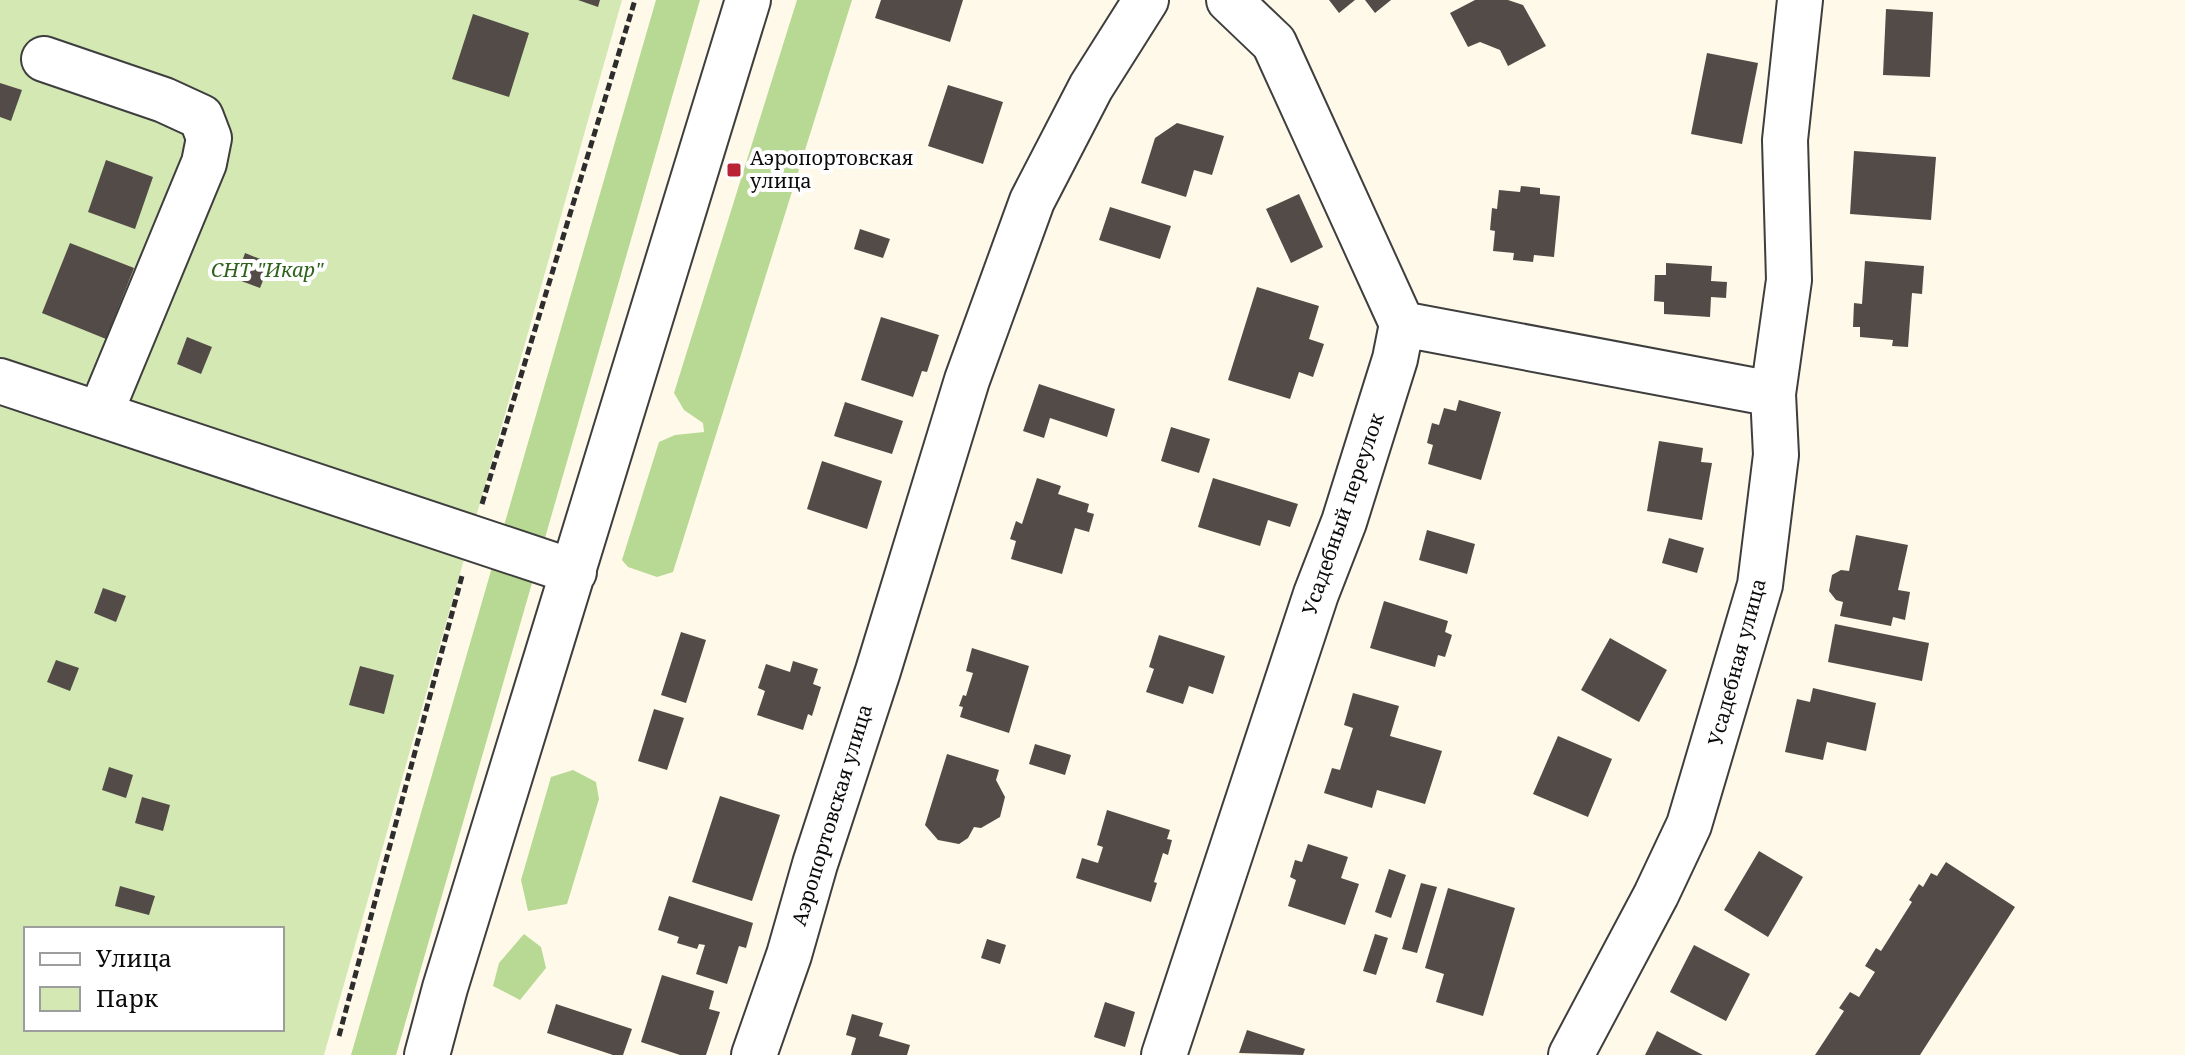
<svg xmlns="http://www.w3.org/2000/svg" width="2185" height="1055" viewBox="0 0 2185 1055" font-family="'Noto Serif',serif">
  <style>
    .green { fill: #d3e8b3; fill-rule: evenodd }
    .forest { fill: #b7d993 }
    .building { fill: #534b47 }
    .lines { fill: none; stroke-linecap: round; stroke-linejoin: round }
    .minor-casing { stroke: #3e3e3e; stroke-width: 48 }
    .path { stroke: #2d2d2d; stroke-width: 5; stroke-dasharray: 8 4; stroke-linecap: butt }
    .minor { stroke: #fff; stroke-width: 44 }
    .poi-dot { fill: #ba2335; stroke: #fff; stroke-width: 3 }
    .labels { text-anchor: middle; stroke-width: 8; stroke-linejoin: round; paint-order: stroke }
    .poi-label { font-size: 20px; fill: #0b0b0b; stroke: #fff; text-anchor: start }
    .park-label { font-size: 20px; font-style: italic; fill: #2f621c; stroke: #fff }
    .street-label { font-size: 20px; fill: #0b0b0b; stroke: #fff }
  </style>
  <rect width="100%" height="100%" fill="#fff9e9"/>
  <path class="green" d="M0 0H622L324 1055H0ZM26 929H282V1029H26Z"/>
  <path class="forest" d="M656 0H700L396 1055H351Z
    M797 0H852L673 572 657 577 628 567 622 560 659 442 675 435 704 432 703 423 684 410 674 393Z
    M573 770 596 782 599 799 567 904 528 911 521 880 551 777Z
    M524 934 541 947 546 968 520 1000 493 986 499 963Z"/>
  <path class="building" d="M578 0H600L598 7Z
    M881 0H963L950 42 875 18Z
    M1329 0H1355L1339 13Z
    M1365 0H1391L1375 13Z
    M1475 0H1508L1523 5 1546 46 1508 66 1500 50 1480 42 1468 47 1450 13Z
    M1886 9 1933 12 1930 77 1883 75Z
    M473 14 529 33 509 97 452 79Z
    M1707 53 1758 63 1742 144 1691 134Z
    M0 83 22 90 11 121 0 117Z
    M948 85 1003 102 983 164 928 146Z
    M1177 123 1224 136 1212 175 1194 170 1186 197 1141 183 1155 138Z
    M1854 151 1936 157 1931 220 1850 214Z
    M106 160 153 177 135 229 88 212Z
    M1521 186 1540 188V194L1560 196 1554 257 1534 255 1533 262 1513 260 1514 253 1493 251 1495 231 1490 230 1492 208 1497 209 1499 190 1520 192Z
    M1299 194 1323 247 1291 263 1266 209Z
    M1110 207 1171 226 1160 259 1099 240Z
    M860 229 890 239 883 258 854 249Z
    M70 243 134 268 106 339 42 313Z
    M245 253 270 263 260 288 236 279Z
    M1865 261 1924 266 1922 294 1912 293 1908 347 1892 346 1893 340 1860 337V327H1853L1854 303 1862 304Z
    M1666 263 1712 266 1711 281 1727 282 1726 298 1711 297 1710 317 1664 314V302L1654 301 1655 275H1666Z
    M1257 287 1319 306 1309 339 1324 344 1313 377 1299 372 1290 399 1228 380Z
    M881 317 939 335 927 372 922 371 913 397 861 380Z
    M187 337 212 347 201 374 177 364Z
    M1039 384 1115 409 1107 437 1050 418 1044 438 1023 431Z
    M1459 400 1501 412 1481 480 1428 464 1433 445 1427 443 1432 423 1439 425 1444 408 1456 411Z
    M845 402 903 421 892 454 834 436Z
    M1171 427 1210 439 1199 473 1161 461Z
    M1659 441 1703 448 1701 462 1712 463 1702 520 1647 511Z
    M822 461 882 481 867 529 807 509Z
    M1037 478 1061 486 1058 494 1089 504 1087 512 1094 514 1089 532 1075 528 1062 574 1011 559 1016 541 1010 539 1016 521 1022 524Z
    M1213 478 1298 504 1290 527 1268 520 1260 546 1198 527Z
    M1427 530 1475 544 1467 574 1419 560Z
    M1856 535 1908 545 1898 590 1910 592 1905 620 1893 617 1891 626 1840 616 1843 602 1836 600 1829 591 1832 575 1841 570 1849 571Z
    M1669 538 1704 548 1697 573 1662 563Z
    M103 588 126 596 116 622 94 613Z
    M1384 601 1448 621 1445 632 1452 635 1445 657 1438 655 1435 667 1370 648Z
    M1835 624 1929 643 1922 681 1828 662Z
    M681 632 706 640 686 703 661 695Z
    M1159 635 1225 656 1213 694 1189 686 1183 704 1146 692 1154 669 1149 667Z
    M1610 638 1667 670 1639 722 1581 690Z
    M972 648 1029 666 1009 733 960 717 963 707 959 706 963 695 966 696 973 673 966 671Z
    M56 660 79 668 70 691 47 682Z
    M793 661 818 669 813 684 821 687 812 716 808 714 803 730 757 715 765 691 758 688 766 664 790 672Z
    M360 666 394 675 384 714 349 705Z
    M1813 688 1876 703 1866 751 1827 742 1823 760 1785 752 1797 699 1810 702Z
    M1353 693 1399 706 1390 736 1442 751 1425 804 1377 790 1372 808 1324 793 1332 768 1340 770 1353 728 1344 725Z
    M654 709 684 718 667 770 638 761Z
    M1558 736 1612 759 1588 817 1533 794Z
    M1035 744 1071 755 1065 775 1029 764Z
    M947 754 999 770 996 780 1005 797 1000 817 981 828 974 827 968 838 959 844 938 840 925 825Z
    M109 767 133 775 126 798 102 790Z
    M720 796 780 815 752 901 692 882Z
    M142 797 170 805 163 831 135 823Z
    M1107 810 1170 830 1167 839 1172 840 1168 855 1163 853 1154 882 1157 883 1151 902 1076 878 1082 858 1098 863 1103 847 1097 845Z
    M1308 844 1348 857 1341 878 1359 884 1345 925 1288 906 1296 880 1290 877 1295 860 1302 862Z
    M1759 851 1803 877 1768 937 1724 910Z
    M1946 862 2015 907 1920 1055H1815L1844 1011 1839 1008 1850 992 1859 997 1875 972 1865 966 1876 948 1881 951 1912 902 1909 900 1919 884 1923 887 1931 873 1937 876Z
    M1389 869 1406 875 1391 918 1375 912Z
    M1421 883 1437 887 1417 953 1402 949Z
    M120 886 155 896 149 915 115 906Z
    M1448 888 1515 908 1483 1016 1436 1002 1444 974 1425 968Z
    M669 896 753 923 746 948 739 946 727 984 696 974 705 945 699 944 697 949 677 943 679 937 658 930Z
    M1375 934 1388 938 1376 975 1363 971Z
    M987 939 1006 945 1000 964 981 958Z
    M1694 945 1750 974 1726 1021 1670 992Z
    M662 975 714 991 709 1009 720 1012 706 1055H680L641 1042Z
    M1105 1002 1135 1012 1125 1047 1094 1037Z
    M556 1004 632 1029 623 1055H613L547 1033Z
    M852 1014 883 1023 879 1036 910 1045 907 1055H851L856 1038 846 1035Z
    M1247 1030 1305 1049 1303 1055 1239 1053Z
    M1657 1031 1703 1055H1645Z"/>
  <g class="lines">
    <g class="minor-casing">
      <path id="minor" d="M44 59 164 100 201 117 209 138 204 163 100 414
        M1402 324 1773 394
        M0 381 574 572
        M427 1055 445 988C547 659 645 329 748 0
        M754 1055 789 955 815 864 878 671 967 380 1032 201 1091 87 1146 0
        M1164 1055 1316 594 1344 522 1395 359 1402 324 1274 43 1229 0
        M1571 1055 1656 895 1689 825 1760 585 1776 455 1773 394 1789 280 1785 140 1800 0"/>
    </g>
    <path class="path" d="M482 504 635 0
      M339 1036 462 576"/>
    <use href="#minor" class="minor"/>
  </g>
  <rect class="poi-dot" x="726" y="162" width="16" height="16" rx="4"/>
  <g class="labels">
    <g class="poi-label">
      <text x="750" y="165">Аэропортовская<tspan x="750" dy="23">улица</tspan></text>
    </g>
    <g class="park-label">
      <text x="267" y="277">СНТ "Икар"</text>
    </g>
    <g class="street-label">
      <text transform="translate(1343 514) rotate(-71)" y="7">Усадебный переулок</text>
      <text transform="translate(1737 662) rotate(-75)" y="7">Усадебная улица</text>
      <text transform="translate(832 815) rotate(-73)" y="7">Аэропортовская улица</text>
    </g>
  </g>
  <rect x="24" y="927" width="260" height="104" fill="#ffffff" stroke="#9d9d9d" stroke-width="2"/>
  <rect x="40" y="953" width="40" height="12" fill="#ffffff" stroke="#9d9d9d" stroke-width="2"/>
  <text x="96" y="967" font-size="24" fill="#0b0b0b">Улица</text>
  <rect x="40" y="987" width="40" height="24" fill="#d3e8b3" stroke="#9d9d9d" stroke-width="2"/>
  <text x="96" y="1007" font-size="24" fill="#0b0b0b">Парк</text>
</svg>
